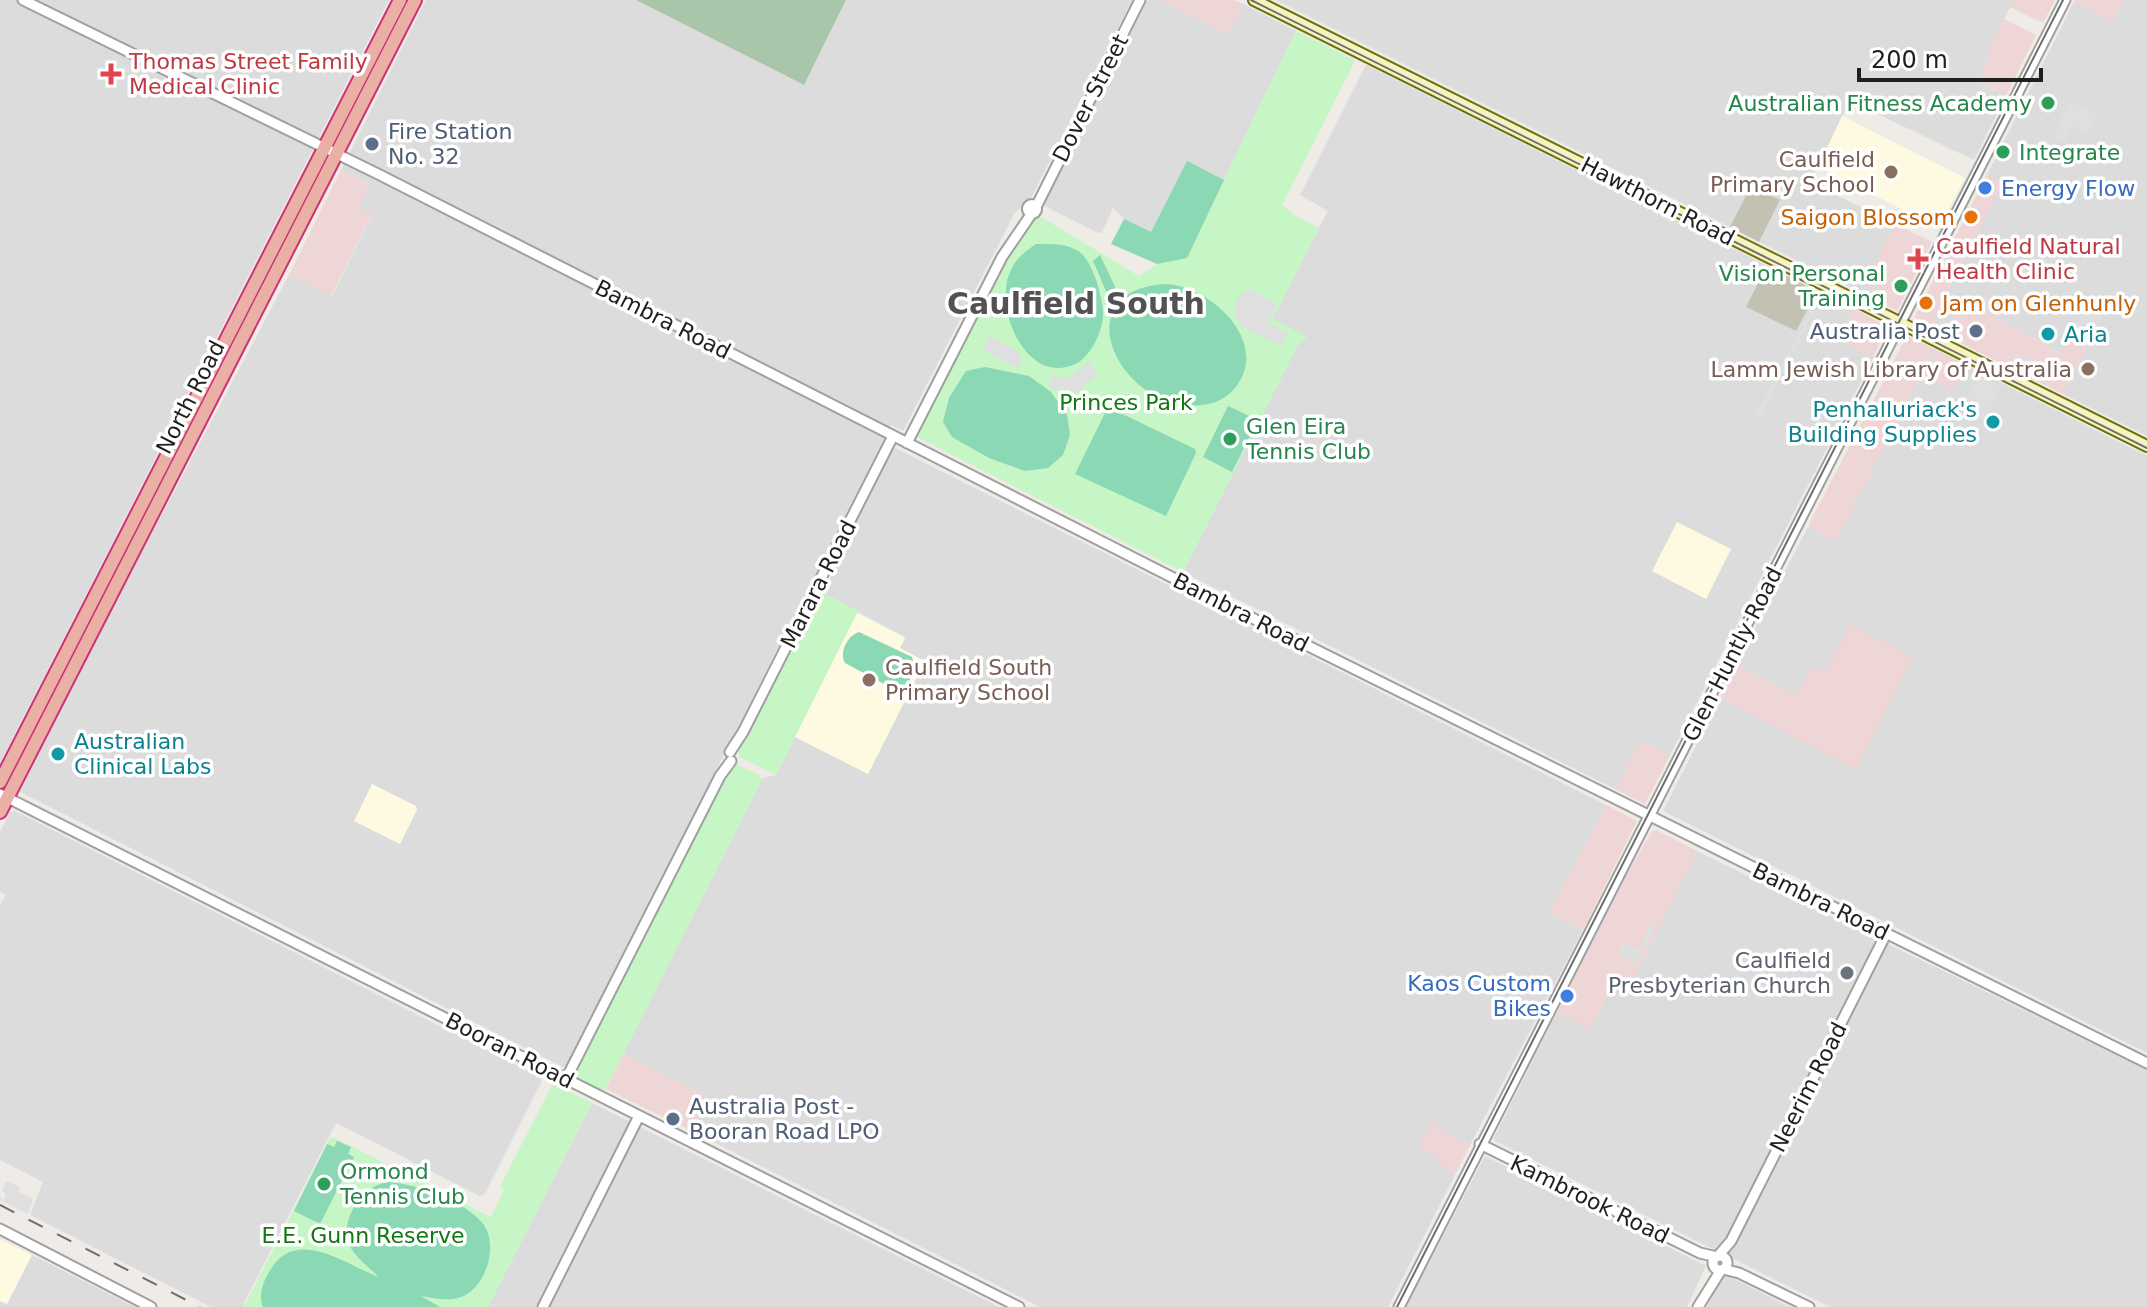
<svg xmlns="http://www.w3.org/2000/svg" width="2147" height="1307" viewBox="0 0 2147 1307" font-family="'DejaVu Sans',sans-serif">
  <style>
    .residential { fill: #dddcdc }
    .commercial { fill: #eed6d7 }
    .education { fill: #fdfae1 }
    .construction { fill: #c3c1b2 }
    .cemetery { fill: #a9c6ab }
    .park { fill: #c6f5c6 }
    .pitch { fill: #8ad8b4 }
    .parking { fill: #dfdfdf }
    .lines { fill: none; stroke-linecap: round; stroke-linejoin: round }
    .tertiary-casing { stroke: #a0a0a0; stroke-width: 13 }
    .secondary-casing { stroke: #6b6e0d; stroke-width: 14 }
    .trunk-casing { stroke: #cd3273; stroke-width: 16 }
    .tertiary { stroke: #fff; stroke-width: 9 }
    .secondary { stroke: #f5f3be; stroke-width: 10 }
    .trunk { stroke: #eab0a6; stroke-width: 12 }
    .tram { stroke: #6d6d6d; stroke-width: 2 }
    .rail { stroke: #6d6d6d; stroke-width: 2; stroke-dasharray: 16 16; stroke-linecap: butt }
    .health-dot { fill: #e0444e; stroke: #fff; stroke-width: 3 }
    .leisure-dot { fill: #2e9e5b; stroke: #fff; stroke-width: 3 }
    .service-dot { fill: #5c6f8a; stroke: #fff; stroke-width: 3 }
    .education-dot { fill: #8d6e63; stroke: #fff; stroke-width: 3 }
    .shop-dot { fill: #3f7fe0; stroke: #fff; stroke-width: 3 }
    .food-dot { fill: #e8710a; stroke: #fff; stroke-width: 3 }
    .culture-dot { fill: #0f9aa8; stroke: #fff; stroke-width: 3 }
    .worship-dot { fill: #6b7280; stroke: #fff; stroke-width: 3 }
    .labels { text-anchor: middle; stroke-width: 7; stroke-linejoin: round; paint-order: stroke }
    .health-label { font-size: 22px; fill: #be3a42; stroke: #fff; text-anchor: start }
    .street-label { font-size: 22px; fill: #1f1f1f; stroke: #fff }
    .leisure-label { font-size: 22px; fill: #27864d; stroke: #fff; text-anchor: start }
    .service-label { font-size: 22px; fill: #4e5e75; stroke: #fff; text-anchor: start }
    .education-label { font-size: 22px; fill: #785e54; stroke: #fff; text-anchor: end }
    .shop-label { font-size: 22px; fill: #366cbe; stroke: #fff; text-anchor: start }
    .food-label { font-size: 22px; fill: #c56008; stroke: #fff; text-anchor: end }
    .culture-label { font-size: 22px; fill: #0d838f; stroke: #fff; text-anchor: start }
    .park-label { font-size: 22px; fill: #147515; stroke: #fff }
    .worship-label { font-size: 22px; fill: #5b616d; stroke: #fff; text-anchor: end }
    .district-label { font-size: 30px; font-weight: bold; fill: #525252; stroke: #fff }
  </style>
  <rect width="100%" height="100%" fill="#efebe6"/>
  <path class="residential" d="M0 0H389L0 763Z
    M426 0H636L804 85 846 0H1132L1032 196 1014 214 903 431 891 425 566 1066 563 1067 20 792 107 618 289 275 332 296 372 215 359 208 370 184 341 170Z
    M1148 0H1159L1228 34 1243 4 1296 31 1224 180 1187 162 1151 233 1124 219 1113 208 1102 232 1098 233 1045 206 1044 203Z
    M1276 0H2014L1988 50 1986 66 1978 81 2006 96 1974 160 1850 101 1810 182 1895 224 1873 267 1884 274 1872 298Z
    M2124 0H2147V436L2063 394 2103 315 2086 306 2062 354 1976 307 1948 328 1932 320 2002 184 1987 175 2074 2 2113 22Z
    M1366 65 1854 309 1843 331 1853 336 1849 345 1873 358 1670 755 1641 740 1615 789 1183 572 1298 344 1306 337 1272 319 1328 211 1300 195Z
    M1934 349 2147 456V1053L1663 811 1720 699 1856 768 1825 673 1797 695 1736 665 1808 527 1836 541Z
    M893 447 1606 805 1549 913 1583 930 1470 1145 1441 1130 1419 1148 1440 1159 1438 1164 1456 1173 1388 1307H1040L690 1130 706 1097 623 1054 762 778 776 775 795 737 868 774 924 661 900 648 905 637 823 593Z
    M15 811 540 1077 542 1081 484 1195 480 1196 336 1123 242 1307H211L30 1215 43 1182 0 1160V906L6 895 0 892V832L10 812Z
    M1697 851 2147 1070V1307H1830L1495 1141 1494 1138 1557 1012 1590 1029 1617 976 1632 982Z
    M592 1103 999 1307H488Z
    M1485 1156 1706 1266 1687 1307H1406Z
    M0 1239 32 1255 135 1307H0Z
    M1726 1275 1790 1307H1707L1722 1278Z"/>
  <path class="commercial" d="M1159 0H1234L1243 4 1228 34Z
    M2014 0H2055L2043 23 2010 7Z
    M2075 0H2124L2113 22 2074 2Z
    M2004 19 2036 35 2006 96 1978 81 1986 66 1988 50Z
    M341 170 371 185 359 208 372 214 331 296 289 275Z
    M1987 175 2003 183 1933 320 1948 328 1957 315 1963 318 1967 310 1975 306 2061 354 2086 306 2103 315 2063 394 1916 321 1915 316Z
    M1895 224 1932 242 1897 311 1872 298 1884 274 1872 268Z
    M1854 309 1887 326 1873 358 1849 345 1853 336 1843 331Z
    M1907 336 1934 349 1836 541 1810 528 1809 524Z
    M1936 351 1966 366 1953 390 1924 375Z
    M1849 625 1913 656 1856 769 1720 699 1736 665 1797 695 1811 666 1825 672Z
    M1641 740 1670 755 1645 804 1615 789Z
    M1606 805 1637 821 1583 930 1549 913Z
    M1656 830 1697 851 1632 983 1616 976 1590 1030 1557 1012 1620 886 1652 831Z
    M623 1054 706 1097 690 1130 606 1089Z
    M1434 1118 1441 1130 1470 1145 1456 1173 1437 1164 1439 1159 1418 1148Z"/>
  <path class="education" d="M1842 116 1965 178 1939 228 1818 167Z
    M1677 522 1731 549 1706 599 1652 571Z
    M857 613 905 638 900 648 925 661 868 774 795 737Z
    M372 784 416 806 417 810 400 844 354 821Z
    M0 1239 32 1255 7 1304 0 1301Z"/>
  <path class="construction" d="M1751 186 1780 200 1759 242 1730 227Z
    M1767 266 1817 291 1796 331 1746 307Z"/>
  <path class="cemetery" d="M636 0H846L804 85Z"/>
  <path class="park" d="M1296 31 1353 59 1354 63 1282 205 1296 216 1319 228 1273 319 1307 337 1298 345 1183 572 917 437 1005 259 1034 216 1041 217 1139 276 1157 264 1186 258Z
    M823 593 858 611 776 775 740 757 738 752 816 595Z
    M733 763 760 775 761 782 605 1090 601 1091 575 1077 577 1068Z
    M553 1083 592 1103 488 1307H242L247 1301 330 1138 333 1137 491 1217 504 1190 500 1187Z"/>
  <path class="pitch" d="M1187 161 1224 180 1187 258 1157 264 1111 244 1124 219 1151 232Z
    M1036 244C1050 244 1066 243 1078 251 1093 260 1102 296 1103 312 1104 329 1091 357 1075 364 1026 387 992 306 1011 270 1016 258 1026 251 1036 244Z
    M1100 255 1119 295 1110 300 1093 261Z
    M1164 284C1210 285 1272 342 1235 388 1227 398 1216 403 1203 405 1121 415 1061 291 1164 284Z
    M985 367 1029 376 1051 392 1067 415 1070 435 1063 455 1048 468 1025 471 989 458 952 437 943 422 949 398 966 371Z
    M1228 406 1258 420 1232 472 1203 457Z
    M1108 407 1195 449 1196 453 1166 516 1075 474Z
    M859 632 912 657 915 669 906 687 895 690 845 663C839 652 847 636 859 632Z
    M337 1141 351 1147 348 1154 354 1157 320 1224 294 1211 327 1144 334 1147Z
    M389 1182C417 1184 467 1202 484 1225 499 1247 485 1291 458 1298 446 1301 433 1298 421 1296L440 1307H263C258 1296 263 1282 269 1272 295 1225 344 1264 379 1277 369 1267 355 1258 349 1244 339 1219 364 1184 389 1182Z"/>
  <path class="parking" d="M2070 101 2097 114 2087 133 2073 126 2065 143 2056 141 2053 140 2061 124 2060 121Z
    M1250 289 1277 305 1268 323 1288 333 1281 346 1243 327 1236 318 1235 303 1244 291 1247 292Z
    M2086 306 2103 315 2086 348 2069 340Z
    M1811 310 1814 311 1760 418 1755 416Z
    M990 336 1020 353 1018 357 1022 360 1017 368 982 349Z
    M2014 352 2018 356 2019 354 2035 362V367L2038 364 2043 366 2036 380 2031 377 2032 373 2029 376 2008 365 2012 362Z
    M1089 362 1098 374 1075 394 1072 390 1060 391 1047 385 1053 375 1067 379Z
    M1980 374 2001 385 1983 420 1962 409Z
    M1649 925 1655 928 1637 964 1618 955 1624 943 1639 950Z
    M6 1181 20 1187 18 1191 33 1199 28 1214 0 1200V1197L3 1201 5 1197V1193L2 1191Z"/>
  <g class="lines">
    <g class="tertiary-casing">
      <path id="tertiary" d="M23 0 378 174 1264 624 2147 1063
        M1027.5 209a4.5 4.5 0 1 1 9 0a4.5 4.5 0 1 1-9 0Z
        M1036 207 1140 0
        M907 443 1002 257 1032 213
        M730 752 743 732 893 436
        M0 794 1019 1307
        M566 1079 720 776 731 761
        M1480 1144 1700 1253 1717 1257
        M0 1229 151 1307
        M1713 1263a7 7 0 1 1 14 0a7 7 0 1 1-14 0Z
        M1718 1256 1731 1241 1886 934
        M1723 1269 1739 1273 1809 1307
        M543 1307 639 1116
        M1399 1307 2065 0
        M1698 1307 1721 1270"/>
    </g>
    <g class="secondary-casing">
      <path id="secondary" d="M1254 0 2147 446"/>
    </g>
    <g class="trunk-casing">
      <path id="trunk" d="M0 782 400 0
        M0 812 415 0"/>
    </g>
    <use href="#tertiary" class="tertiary"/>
    <use href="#secondary" class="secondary"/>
    <use href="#trunk" class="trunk"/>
    <path class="tram" d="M1251 0 2147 448
      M1397 1307 2063 0"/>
    <path class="rail" d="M0 1205 200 1307"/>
  </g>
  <g class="health-dot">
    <path d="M107 62h8v8h8v8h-8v8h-8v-8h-8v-8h8z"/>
    <path d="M1914 247h8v8h8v8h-8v8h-8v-8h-8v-8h8z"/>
  </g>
  <g class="leisure-dot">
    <circle cx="2048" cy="103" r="8"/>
    <circle cx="2003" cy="152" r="8"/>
    <circle cx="1901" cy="286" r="8"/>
    <circle cx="1230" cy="439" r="8"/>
    <circle cx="324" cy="1184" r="8"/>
  </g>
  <g class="service-dot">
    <circle cx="372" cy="144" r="8"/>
    <circle cx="1976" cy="331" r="8"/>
    <circle cx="673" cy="1119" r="8"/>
  </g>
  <g class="education-dot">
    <circle cx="1891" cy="172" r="8"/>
    <circle cx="2088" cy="369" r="8"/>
    <circle cx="869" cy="680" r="8"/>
  </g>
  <g class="shop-dot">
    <circle cx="1985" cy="188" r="8"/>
    <circle cx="1567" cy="996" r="8"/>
  </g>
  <g class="food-dot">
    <circle cx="1971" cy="217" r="8"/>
    <circle cx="1926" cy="303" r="8"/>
  </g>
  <g class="culture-dot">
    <circle cx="2048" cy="334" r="8"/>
    <circle cx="1993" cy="422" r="8"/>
    <circle cx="58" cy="754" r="8"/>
  </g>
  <circle class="worship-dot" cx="1847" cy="973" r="8"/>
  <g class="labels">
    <g class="health-label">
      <text x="129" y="69">Thomas Street Family<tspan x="129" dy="25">Medical Clinic</tspan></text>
      <text x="1936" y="254">Caulfield Natural<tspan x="1936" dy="25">Health Clinic</tspan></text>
    </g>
    <g class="street-label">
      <text transform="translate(1090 98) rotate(-63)" y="8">Dover Street</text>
      <text transform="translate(1658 201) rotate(27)" y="8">Hawthorn Road</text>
      <text transform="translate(663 319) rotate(27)" y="8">Bambra Road</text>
      <text transform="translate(190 397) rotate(-63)" y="8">North Road</text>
      <text transform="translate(818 584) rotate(-63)" y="8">Marara Road</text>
      <text transform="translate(1241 612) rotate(27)" y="8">Bambra Road</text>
      <text transform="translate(1732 654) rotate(-63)" y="8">Glen Huntly Road</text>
      <text transform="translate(1821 901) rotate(26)" y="8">Bambra Road</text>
      <text transform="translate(510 1050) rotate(27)" y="8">Booran Road</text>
      <text transform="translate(1808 1087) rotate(-63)" y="8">Neerim Road</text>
      <text transform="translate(1590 1199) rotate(26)" y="8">Kambrook Road</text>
    </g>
    <g class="leisure-label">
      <text x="2032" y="111" text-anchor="end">Australian Fitness Academy</text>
      <text x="2019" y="160">Integrate</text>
      <text x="1885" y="281" text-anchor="end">Vision Personal<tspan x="1885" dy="25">Training</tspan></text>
      <text x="1246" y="434">Glen Eira<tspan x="1246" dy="25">Tennis Club</tspan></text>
      <text x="340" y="1179">Ormond<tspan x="340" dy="25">Tennis Club</tspan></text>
    </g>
    <g class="service-label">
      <text x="388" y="139">Fire Station<tspan x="388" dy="25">No. 32</tspan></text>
      <text x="1960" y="339" text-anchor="end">Australia Post</text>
      <text x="689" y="1114">Australia Post -<tspan x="689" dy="25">Booran Road LPO</tspan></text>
    </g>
    <g class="education-label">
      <text x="1875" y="167">Caulfield<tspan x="1875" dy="25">Primary School</tspan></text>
      <text x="2072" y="377">Lamm Jewish Library of Australia</text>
      <text x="885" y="675" text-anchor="start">Caulfield South<tspan x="885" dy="25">Primary School</tspan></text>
    </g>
    <g class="shop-label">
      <text x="2001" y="196">Energy Flow</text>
      <text x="1551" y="991" text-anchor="end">Kaos Custom<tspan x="1551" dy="25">Bikes</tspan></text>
    </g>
    <g class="food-label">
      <text x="1955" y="225">Saigon Blossom</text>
      <text x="1942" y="311" text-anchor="start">Jam on Glenhunly</text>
    </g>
    <g class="culture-label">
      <text x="2064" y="342">Aria</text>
      <text x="1977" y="417" text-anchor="end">Penhalluriack's<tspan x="1977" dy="25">Building Supplies</tspan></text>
      <text x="74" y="749">Australian<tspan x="74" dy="25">Clinical Labs</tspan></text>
    </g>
    <g class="park-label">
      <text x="1126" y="410">Princes Park</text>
      <text x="363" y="1243">E.E. Gunn Reserve</text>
    </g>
    <g class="worship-label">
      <text x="1831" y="968">Caulfield<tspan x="1831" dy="25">Presbyterian Church</tspan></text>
    </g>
    <g class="district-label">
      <text x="1076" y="314">Caulfield South</text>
    </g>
  </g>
  <path d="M1859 68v12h182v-12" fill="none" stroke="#1f1f1f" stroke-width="4"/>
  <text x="1871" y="68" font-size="24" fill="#1f1f1f" stroke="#ffffff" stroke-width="6" paint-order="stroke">200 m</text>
</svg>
